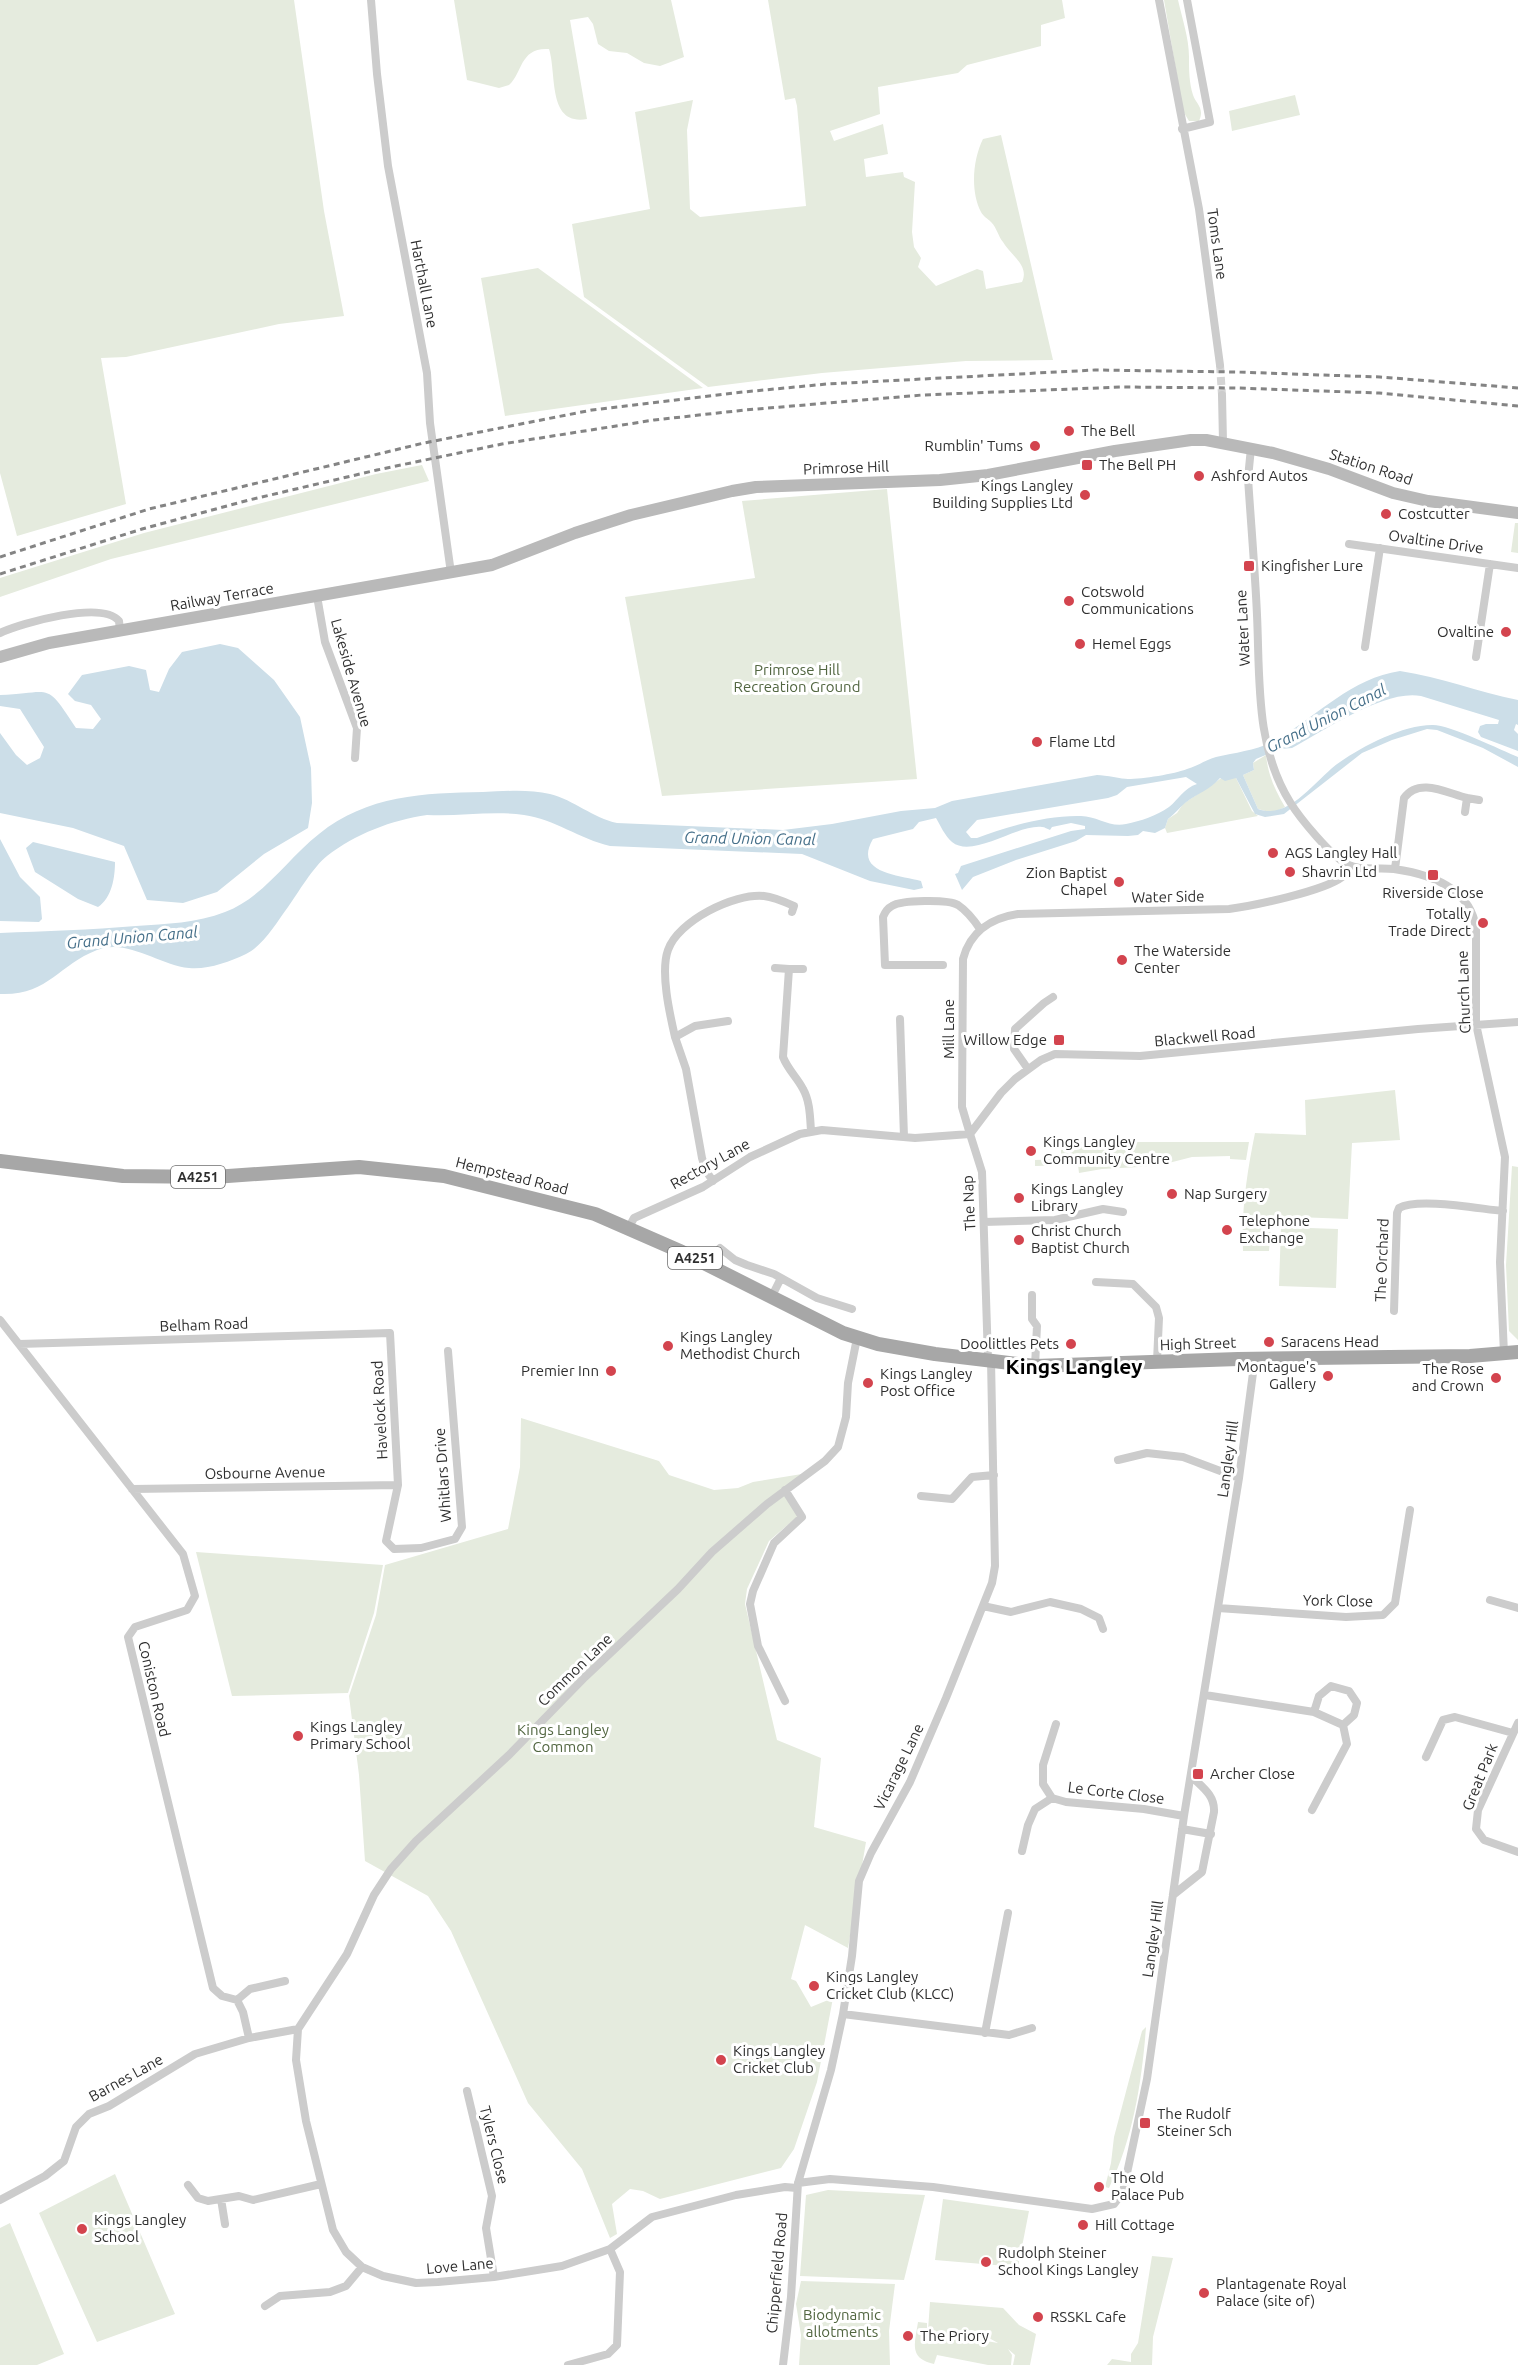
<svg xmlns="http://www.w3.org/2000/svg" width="1518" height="2365" viewBox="0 0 1518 2365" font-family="Ubuntu,sans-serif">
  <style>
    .green { fill: #e5ebde }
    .water { fill: #ccdee8; fill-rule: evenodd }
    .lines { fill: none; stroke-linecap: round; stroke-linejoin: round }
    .street-tunnel { stroke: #d5d5d5; stroke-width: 8; stroke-dasharray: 8 4; stroke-linecap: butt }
    .street { stroke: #ccc; stroke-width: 8 }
    .secondary { stroke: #b9b9b9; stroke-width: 12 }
    .primary { stroke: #a7a7a7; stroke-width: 14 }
    .rail { stroke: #848484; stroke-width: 3; stroke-dasharray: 6 4.5; stroke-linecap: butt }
    .poi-dot { fill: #d3444e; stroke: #fff; stroke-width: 2 }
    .labels { text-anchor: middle; stroke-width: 6; stroke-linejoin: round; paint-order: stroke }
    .shield { fill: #fff; stroke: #6d6d6d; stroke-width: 1.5 }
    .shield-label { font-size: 14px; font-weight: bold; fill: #2f2f2f }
    .street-label { font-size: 15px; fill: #2f2f2f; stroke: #fff }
    .poi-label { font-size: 15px; fill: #2f2f2f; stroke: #fff; text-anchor: start }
    .park-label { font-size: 15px; fill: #526641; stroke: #fff }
    .water-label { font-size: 16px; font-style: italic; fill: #456f89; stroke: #fff }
    .district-label { font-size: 21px; font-weight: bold; fill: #000; stroke: #fff }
  </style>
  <rect width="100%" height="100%" fill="#fff"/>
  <path class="green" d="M0 0H294L324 211 344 316 279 324 126 357 101 358 126 504 17 536 0 473Z
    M454 0H671L684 57 660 66 644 63 627 53 609 51 598 44 593 24 588 17 570 20 587 119C547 126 557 74 549 49 520 47 523 72 509 85L499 88 467 80Z
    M768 0H1062L1065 18 1041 25V46L967 65 958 73 878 87 880 114 830 131 834 141 883 124 888 154 864 159 866 177 903 172 904 177 915 182 912 232 914 247 921 258 918 267 936 286 977 269 983 271 986 289 1022 282C1030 265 1010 255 1003 242 998 236 997 228 991 222 988 219 983 216 981 212 970 191 973 159 983 139L1001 135 1053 360 966 361 822 373 708 387 584 297 572 224 650 209 635 112 693 100 687 130 690 209 700 217 806 206 797 106 795 98 785 100Z
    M1164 0H1178C1182 18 1189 38 1189 57 1189 70 1189 82 1193 95 1196 104 1205 108 1199 121H1189L1183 111Z
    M1295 95 1300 115 1232 131 1229 111Z
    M538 268 703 388 505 416 481 278Z
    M422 465 429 481 111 559 0 597V578L144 533 376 474Z
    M887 489 917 779 662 796 625 597 755 578 742 501Z
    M1515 523H1518V553L1511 552Z
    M1266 755C1268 775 1275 790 1285 807L1273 813 1258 809 1243 775 1254 770 1253 763Z
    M1223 777 1236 778 1252 811 1258 816 1167 833 1165 828 1168 819 1177 813 1183 804Z
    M1395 1090 1400 1140 1352 1143 1348 1219 1272 1216 1269 1251H1243C1241 1212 1247 1172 1255 1133L1306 1135 1305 1100Z
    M1061 1142H1249L1246 1160 1230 1159V1156L1192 1157 1157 1166 1102 1169 1079 1173 1078 1165 1035 1166V1160L1061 1159Z
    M1512 1166 1518 1167V1340L1509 1331 1506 1265Z
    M1281 1227 1338 1229 1336 1288 1279 1286Z
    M521 1418 659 1461 669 1475 714 1490 738 1488 753 1482 808 1473 783 1490 798 1516 769 1541 747 1589 745 1604 777 1740 821 1758 814 1827 866 1842 848 1948 805 1925 791 1979 796 1981 811 2007 833 1998 817 2082 794 2149 781 2168 660 2199 643 2191 630 2189 612 2204 617 2234 610 2238 582 2169 528 2103 451 1931 428 1896 365 1861 359 1775 349 1696 376 1615 385 1565 508 1529 520 1467Z
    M196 1552 383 1565 374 1613 348 1693 232 1696Z
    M1146 2027C1142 2081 1133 2139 1109 2188L1105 2187 1111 2163 1114 2137 1142 2031Z
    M115 2174 175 2314 97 2342 39 2213Z
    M828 2190 925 2195 904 2280 800 2276 806 2195Z
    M943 2199 1029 2211 1018 2267 935 2260Z
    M10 2223 64 2354 37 2365H0V2228Z
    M1152 2256 1173 2258 1153 2337 1152 2365H1107L1112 2359 1131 2362V2354L1138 2343Z
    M801 2281 895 2284 889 2331 890 2365H799L801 2335 796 2304Z
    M930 2302 1003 2308 1019 2325 1036 2334 1030 2365H1013L1015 2355 1008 2349 1012 2355 1011 2365H988L937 2355 934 2364C908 2358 915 2343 918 2322L927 2323V2332C950 2340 975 2338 998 2343L989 2338 946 2336 928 2330Z"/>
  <path class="water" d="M220 644 238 648 274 680 300 717 311 768 312 803 308 828 264 854 217 892 183 903 147 900 124 846 73 828 0 813V733L16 755 27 765 40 758 44 747 20 709 0 706V695C52 693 45 680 76 728L93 729 101 719 91 705 75 701 68 694 82 675 129 666 146 670 150 690 159 692 169 669 182 652Z
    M1400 671C1441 677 1478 692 1518 700V725L1516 724 1514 730 1518 734V751L1481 737 1478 732 1480 726 1486 724H1498L1499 720 1421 696C1385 689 1325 730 1292 748L1280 749 1256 759 1253 763 1254 770 1243 775 1258 809C1290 821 1316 778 1340 762 1363 746 1403 725 1432 725 1448 724 1501 750 1518 757V767L1483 748 1437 730 1427 729 1392 740 1362 753 1284 814 1265 817 1255 814 1236 778 1225 781 1220 778C1210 790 1198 793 1185 803 1179 808 1175 814 1168 819L1165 828 1155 833 1143 831 1138 835 1128 836 1086 835 1076 841 1016 860 973 877 962 890 955 874 958 873 961 866 1071 831 1085 829V826L1071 823 1052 827 1050 830C1047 829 1045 827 1042 827 1017 824 973 859 952 842 945 836 940 825 936 818L919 822 913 829 873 839C853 873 898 875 921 881L923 888 914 890 870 881 802 854 610 846C580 839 554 819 524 815 492 810 458 817 427 815 392 820 355 834 327 856 313 867 298 893 288 907 276 923 264 945 246 954 229 962 207 970 189 968 159 965 127 938 97 950 58 965 48 996 0 994V933C45 931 91 930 136 926 166 924 197 923 225 912 264 897 287 859 319 834 367 795 424 793 483 792 505 791 529 789 550 794 574 800 593 818 617 823L783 830 832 824 901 811 935 808 952 801 1097 775C1106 775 1122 779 1128 779 1142 779 1175 774 1187 769 1198 766 1205 760 1216 757 1237 752 1259 750 1278 739 1318 715 1352 678 1400 671ZM1186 777 1197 784C1184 788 1179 799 1169 807 1156 816 1141 821 1126 824 1110 828 1097 816 1081 816 1048 815 1008 826 977 838H971L966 832 977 820 1108 798 1117 795 1127 787Z
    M0 839 20 877 40 897 42 919 39 922 0 921Z
    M33 842 115 862C115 877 112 898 98 907L78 899 35 872 26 848Z"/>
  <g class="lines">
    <path class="street-tunnel" d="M1220 365 1222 395"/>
    <path class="street" d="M371 0 377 74 388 166 427 373 430 423 451 573
      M1159 0 1199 209 1220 365
      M1182 129 1210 122 1187 0
      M1222 395 1223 442
      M1251 448 1248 478C1251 524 1255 570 1257 615 1260 678 1255 746 1290 802 1299 817 1333 859 1349 865 1361 871 1380 867 1394 869 1430 874 1470 888 1476 928V1024L1505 1157 1500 1262 1504 1354
      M1349 544 1518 568
      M317 596 325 642 357 728 355 758
      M0 633C22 623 102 600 119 621L120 630
      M1365 647 1380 548
      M1476 657 1490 564
      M1467 798 1479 800
      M1395 869 1404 798C1419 777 1447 793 1467 798L1465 812
      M943 965H885L883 917C885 912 888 908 892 906 901 900 948 899 958 905 967 911 974 920 980 929
      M775 968 789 969 783 1057C788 1070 797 1077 803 1089 810 1101 810 1117 811 1131
      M789 969H803
      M900 1019 904 1137
      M675 1037C670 1015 660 972 668 950 678 921 734 893 764 896 774 897 785 902 794 906L792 912
      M1028 1069 1014 1049 1015 1029 1044 1003 1053 997
      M970 1134 962 1107 963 959C970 932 991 918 1018 914L1229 909C1253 906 1324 891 1342 877 1345 874 1347 870 1349 866
      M970 1134 1001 1093 1015 1079 1041 1060 1055 1054 1140 1056 1418 1029 1518 1022
      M713 1181 706 1171 702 1158 686 1069 675 1037 695 1026 728 1021
      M984 1222 1055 1220 1103 1209 1123 1212
      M628 1229 634 1218 703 1187 750 1157 800 1134 822 1130 915 1138 970 1134 982 1172 988 1360
      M720 1248 735 1260 747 1265 774 1274 817 1298 852 1309
      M1096 1282 1133 1284 1156 1307 1159 1318 1157 1361
      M1032 1295V1319L1037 1326 1035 1366
      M771 1298 781 1278
      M1394 1311 1397 1213 1399 1208C1418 1197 1480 1209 1503 1211
      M0 1320 183 1554 195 1596 187 1610 135 1627 128 1637 213 1988 222 1996 237 2000 243 2012 249 2038
      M19 1344 390 1333 398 1485 386 1541 394 1549 421 1548 455 1539 462 1527 448 1351
      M1118 1460 1147 1453 1183 1457 1239 1478
      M132 1489 398 1485
      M921 1496 952 1499 972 1477 994 1475
      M1490 1600 1518 1608
      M983 1606 1011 1612 1050 1602 1081 1609 1099 1618 1103 1629
      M1218 1608 1346 1617 1383 1615 1395 1603 1410 1510
      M1205 1695 1314 1712 1343 1725 1347 1744 1312 1810
      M785 1701 758 1646 750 1604 753 1591 774 1543 802 1517 785 1490
      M1314 1712 1319 1696 1331 1686 1349 1691 1357 1703 1354 1715 1343 1725
      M1518 1723 1478 1810 1476 1829 1484 1840 1518 1852
      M1056 1724 1043 1765V1784L1052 1798 1066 1802 1144 1809 1184 1816
      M1426 1757 1443 1720 1455 1717 1513 1733
      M1182 1829 1211 1834
      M1022 1851 1028 1825 1035 1809 1052 1798
      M1173 1895 1202 1872 1214 1812C1215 1795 1202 1787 1191 1776
      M237 2000 250 1989 285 1981
      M843 2014 1009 2035 1032 2028
      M985 2033 1008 1913
      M467 2091 492 2196 486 2228 494 2277
      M798 2183 830 2179 933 2187 1092 2209 1114 2204 1123 2192 1147 2079 1184 1816 1239 1478 1255 1358
      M188 2185 198 2198 208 2201 239 2196 253 2200 321 2184
      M797 2188 785 2187 736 2195 652 2217 610 2249 562 2266 494 2277 438 2282 416 2283 383 2276 362 2267 346 2252 333 2230 306 2121 296 2060 298 2029 347 1954 374 1895 391 1869 416 1841 509 1755 585 1677 678 1589 712 1552 767 1504 825 1461 838 1447 846 1417 848 1383 857 1338
      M221 2199 225 2224
      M0 2200 45 2176 64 2161 76 2127 89 2114 109 2106 195 2054 249 2038 298 2029
      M265 2306 280 2296 330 2292 346 2286 362 2267
      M568 2365 608 2354 617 2345 620 2272 610 2249
      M783 2365 791 2297 798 2183 831 2070 843 2014 852 1956 859 1881 871 1853 910 1782 946 1698 992 1583 995 1566 991 1360"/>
    <path class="secondary" d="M0 657 49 643 492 565 575 533 631 515 732 491 756 487 940 480 988 475 1115 451 1191 440H1206L1273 453 1329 469 1393 493 1428 501 1518 513"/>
    <path class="primary" d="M0 1161 123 1176 214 1177 359 1167 444 1176 595 1214 682 1252 843 1333 878 1344 935 1354 1035 1366 1238 1359 1470 1356 1518 1352"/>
    <path class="rail" d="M0 557 149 509 424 443 592 410 743 392 827 384 1095 370 1236 372 1380 377 1518 388
      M0 574 142 529 249 500 377 470 502 444 654 420 745 410 922 395 1121 387 1238 388 1379 393 1518 406"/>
  </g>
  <g class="poi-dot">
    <circle cx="1069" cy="431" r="6"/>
    <circle cx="1035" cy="446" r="6"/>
    <rect x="1081" y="459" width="12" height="12" rx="3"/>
    <circle cx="1199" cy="476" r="6"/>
    <circle cx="1085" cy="495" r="6"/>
    <circle cx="1386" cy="514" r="6"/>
    <rect x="1243" y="560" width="12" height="12" rx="3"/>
    <circle cx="1069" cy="601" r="6"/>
    <circle cx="1506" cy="632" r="6"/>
    <circle cx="1080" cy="644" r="6"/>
    <circle cx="1037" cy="742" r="6"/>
    <circle cx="1273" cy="853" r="6"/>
    <circle cx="1290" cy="872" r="6"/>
    <rect x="1427" y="869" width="12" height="12" rx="3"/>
    <circle cx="1119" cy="882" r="6"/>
    <circle cx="1483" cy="923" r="6"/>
    <circle cx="1122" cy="960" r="6"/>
    <rect x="1053" y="1034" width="12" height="12" rx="3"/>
    <circle cx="1031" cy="1151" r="6"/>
    <circle cx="1172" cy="1194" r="6"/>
    <circle cx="1019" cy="1198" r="6"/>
    <circle cx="1227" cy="1230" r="6"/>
    <circle cx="1019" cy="1240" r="6"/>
    <circle cx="1269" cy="1342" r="6"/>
    <circle cx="1071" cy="1344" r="6"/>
    <circle cx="668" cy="1346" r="6"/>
    <circle cx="611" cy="1371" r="6"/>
    <circle cx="1328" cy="1376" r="6"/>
    <circle cx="1496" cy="1378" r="6"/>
    <circle cx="868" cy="1383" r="6"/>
    <circle cx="298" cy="1736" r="6"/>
    <rect x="1192" y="1768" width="12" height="12" rx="3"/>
    <circle cx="814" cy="1986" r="6"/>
    <circle cx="721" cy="2060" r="6"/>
    <rect x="1139" y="2117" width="12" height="12" rx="3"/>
    <circle cx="1099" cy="2187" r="6"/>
    <circle cx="1083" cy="2225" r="6"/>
    <circle cx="82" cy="2229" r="6"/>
    <circle cx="986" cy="2262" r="6"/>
    <circle cx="1204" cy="2293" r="6"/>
    <circle cx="1038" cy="2317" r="6"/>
    <circle cx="908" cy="2336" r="6"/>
  </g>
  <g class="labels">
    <g class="shield">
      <rect x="171" y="1166" width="54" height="22" rx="4.5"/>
      <rect x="668" y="1247" width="54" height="22" rx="4.5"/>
    </g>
    <g class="shield-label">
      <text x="198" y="1182">A4251</text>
      <text x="695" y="1263">A4251</text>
    </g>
    <g class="street-label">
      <text transform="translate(1217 244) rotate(82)" y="5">Toms Lane</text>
      <text transform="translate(424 284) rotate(79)" y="5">Harthall Lane</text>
      <text transform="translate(1371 467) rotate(18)" y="5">Station Road</text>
      <text transform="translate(846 468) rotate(-2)" y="5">Primrose Hill</text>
      <text transform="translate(1436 542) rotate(8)" y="5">Ovaltine Drive</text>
      <text transform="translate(222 597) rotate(-10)" y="5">Railway Terrace</text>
      <text transform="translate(1243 628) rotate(-93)" y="5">Water Lane</text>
      <text transform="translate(351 673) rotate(74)" y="5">Lakeside Avenue</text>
      <text transform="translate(1168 897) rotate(-1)" y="5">Water Side</text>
      <text transform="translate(1464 992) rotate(-92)" y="5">Church Lane</text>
      <text transform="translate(949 1029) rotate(-90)" y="5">Mill Lane</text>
      <text transform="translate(1205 1037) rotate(-5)" y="5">Blackwell Road</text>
      <text transform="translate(710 1164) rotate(-29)" y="5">Rectory Lane</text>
      <text transform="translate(512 1176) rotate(14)" y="5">Hempstead Road</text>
      <text transform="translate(969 1203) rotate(-93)" y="5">The Nap</text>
      <text transform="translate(1382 1260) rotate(-88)" y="5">The Orchard</text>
      <text transform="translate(204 1325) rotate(-2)" y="5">Belham Road</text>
      <text transform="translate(1198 1344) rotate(-2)" y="5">High Street</text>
      <text transform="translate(380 1410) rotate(-93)" y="5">Havelock Road</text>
      <text transform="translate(1228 1459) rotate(-82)" y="5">Langley Hill</text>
      <text transform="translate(265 1473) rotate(-1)" y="5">Osbourne Avenue</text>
      <text transform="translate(443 1475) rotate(-94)" y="5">Whitlars Drive</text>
      <text transform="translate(1338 1601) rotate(1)" y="5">York Close</text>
      <text transform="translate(575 1670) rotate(-44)" y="5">Common Lane</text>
      <text transform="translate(154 1689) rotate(77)" y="5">Coniston Road</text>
      <text transform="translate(899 1767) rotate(-64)" y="5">Vicarage Lane</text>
      <text transform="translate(1480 1777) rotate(-68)" y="5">Great Park</text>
      <text transform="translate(1116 1793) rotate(7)" y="5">Le Corte Close</text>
      <text transform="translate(1153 1939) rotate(-82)" y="5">Langley Hill</text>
      <text transform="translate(126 2078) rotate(-29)" y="5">Barnes Lane</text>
      <text transform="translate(494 2145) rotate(76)" y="5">Tylers Close</text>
      <text transform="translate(460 2266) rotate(-5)" y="5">Love Lane</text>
      <text transform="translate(777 2273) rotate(-85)" y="5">Chipperfield Road</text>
    </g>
    <g class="poi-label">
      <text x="1081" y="436">The Bell</text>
      <text x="1023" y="451" text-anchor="end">Rumblin' Tums</text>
      <text x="1099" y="470">The Bell PH</text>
      <text x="1211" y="481">Ashford Autos</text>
      <text x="1073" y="491" text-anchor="end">Kings Langley<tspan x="1073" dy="17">Building Supplies Ltd</tspan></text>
      <text x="1398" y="519">Costcutter</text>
      <text x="1261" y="571">Kingfisher Lure</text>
      <text x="1081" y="597">Cotswold<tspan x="1081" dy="17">Communications</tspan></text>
      <text x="1494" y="637" text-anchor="end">Ovaltine</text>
      <text x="1092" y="649">Hemel Eggs</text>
      <text x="1049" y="747">Flame Ltd</text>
      <text x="1285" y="858">AGS Langley Hall</text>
      <text x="1302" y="877">Shavrin Ltd</text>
      <text x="1107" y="878" text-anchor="end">Zion Baptist<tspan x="1107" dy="17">Chapel</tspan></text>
      <text x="1433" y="898" text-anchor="middle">Riverside Close</text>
      <text x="1471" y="919" text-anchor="end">Totally<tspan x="1471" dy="17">Trade Direct</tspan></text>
      <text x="1134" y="956">The Waterside<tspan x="1134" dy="17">Center</tspan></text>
      <text x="1047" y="1045" text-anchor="end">Willow Edge</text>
      <text x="1043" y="1147">Kings Langley<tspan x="1043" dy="17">Community Centre</tspan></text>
      <text x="1031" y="1194">Kings Langley<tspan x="1031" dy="17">Library</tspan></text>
      <text x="1184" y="1199">Nap Surgery</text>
      <text x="1239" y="1226">Telephone<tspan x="1239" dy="17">Exchange</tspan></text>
      <text x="1031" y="1236">Christ Church<tspan x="1031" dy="17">Baptist Church</tspan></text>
      <text x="680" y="1342">Kings Langley<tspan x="680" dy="17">Methodist Church</tspan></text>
      <text x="1281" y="1347">Saracens Head</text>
      <text x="1059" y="1349" text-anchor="end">Doolittles Pets</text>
      <text x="1316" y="1372" text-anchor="end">Montague's<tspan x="1316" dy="17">Gallery</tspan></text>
      <text x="1484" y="1374" text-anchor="end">The Rose<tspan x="1484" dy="17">and Crown</tspan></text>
      <text x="599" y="1376" text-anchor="end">Premier Inn</text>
      <text x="880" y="1379">Kings Langley<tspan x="880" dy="17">Post Office</tspan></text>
      <text x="310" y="1732">Kings Langley<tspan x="310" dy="17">Primary School</tspan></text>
      <text x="1210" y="1779">Archer Close</text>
      <text x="826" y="1982">Kings Langley<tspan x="826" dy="17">Cricket Club (KLCC)</tspan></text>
      <text x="733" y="2056">Kings Langley<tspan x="733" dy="17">Cricket Club</tspan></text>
      <text x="1157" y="2119">The Rudolf<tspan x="1157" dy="17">Steiner Sch</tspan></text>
      <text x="1111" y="2183">The Old<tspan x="1111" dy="17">Palace Pub</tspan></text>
      <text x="94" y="2225">Kings Langley<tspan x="94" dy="17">School</tspan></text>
      <text x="1095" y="2230">Hill Cottage</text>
      <text x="998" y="2258">Rudolph Steiner<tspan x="998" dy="17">School Kings Langley</tspan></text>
      <text x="1216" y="2289">Plantagenate Royal<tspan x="1216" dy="17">Palace (site of)</tspan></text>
      <text x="1050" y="2322">RSSKL Cafe</text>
      <text x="920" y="2341">The Priory</text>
    </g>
    <g class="park-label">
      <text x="797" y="675">Primrose Hill<tspan x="797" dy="17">Recreation Ground</tspan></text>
      <text x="563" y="1735">Kings Langley<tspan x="563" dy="17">Common</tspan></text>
      <text x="842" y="2320">Biodynamic<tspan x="842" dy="17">allotments</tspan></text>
    </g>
    <g class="water-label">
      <text transform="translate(1326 718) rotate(-27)" y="6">Grand Union Canal</text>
      <text transform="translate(750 838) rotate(1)" y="6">Grand Union Canal</text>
      <text transform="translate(132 937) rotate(-5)" y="6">Grand Union Canal</text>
    </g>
    <g class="district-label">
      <text x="1074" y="1374">Kings Langley</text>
    </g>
  </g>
</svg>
